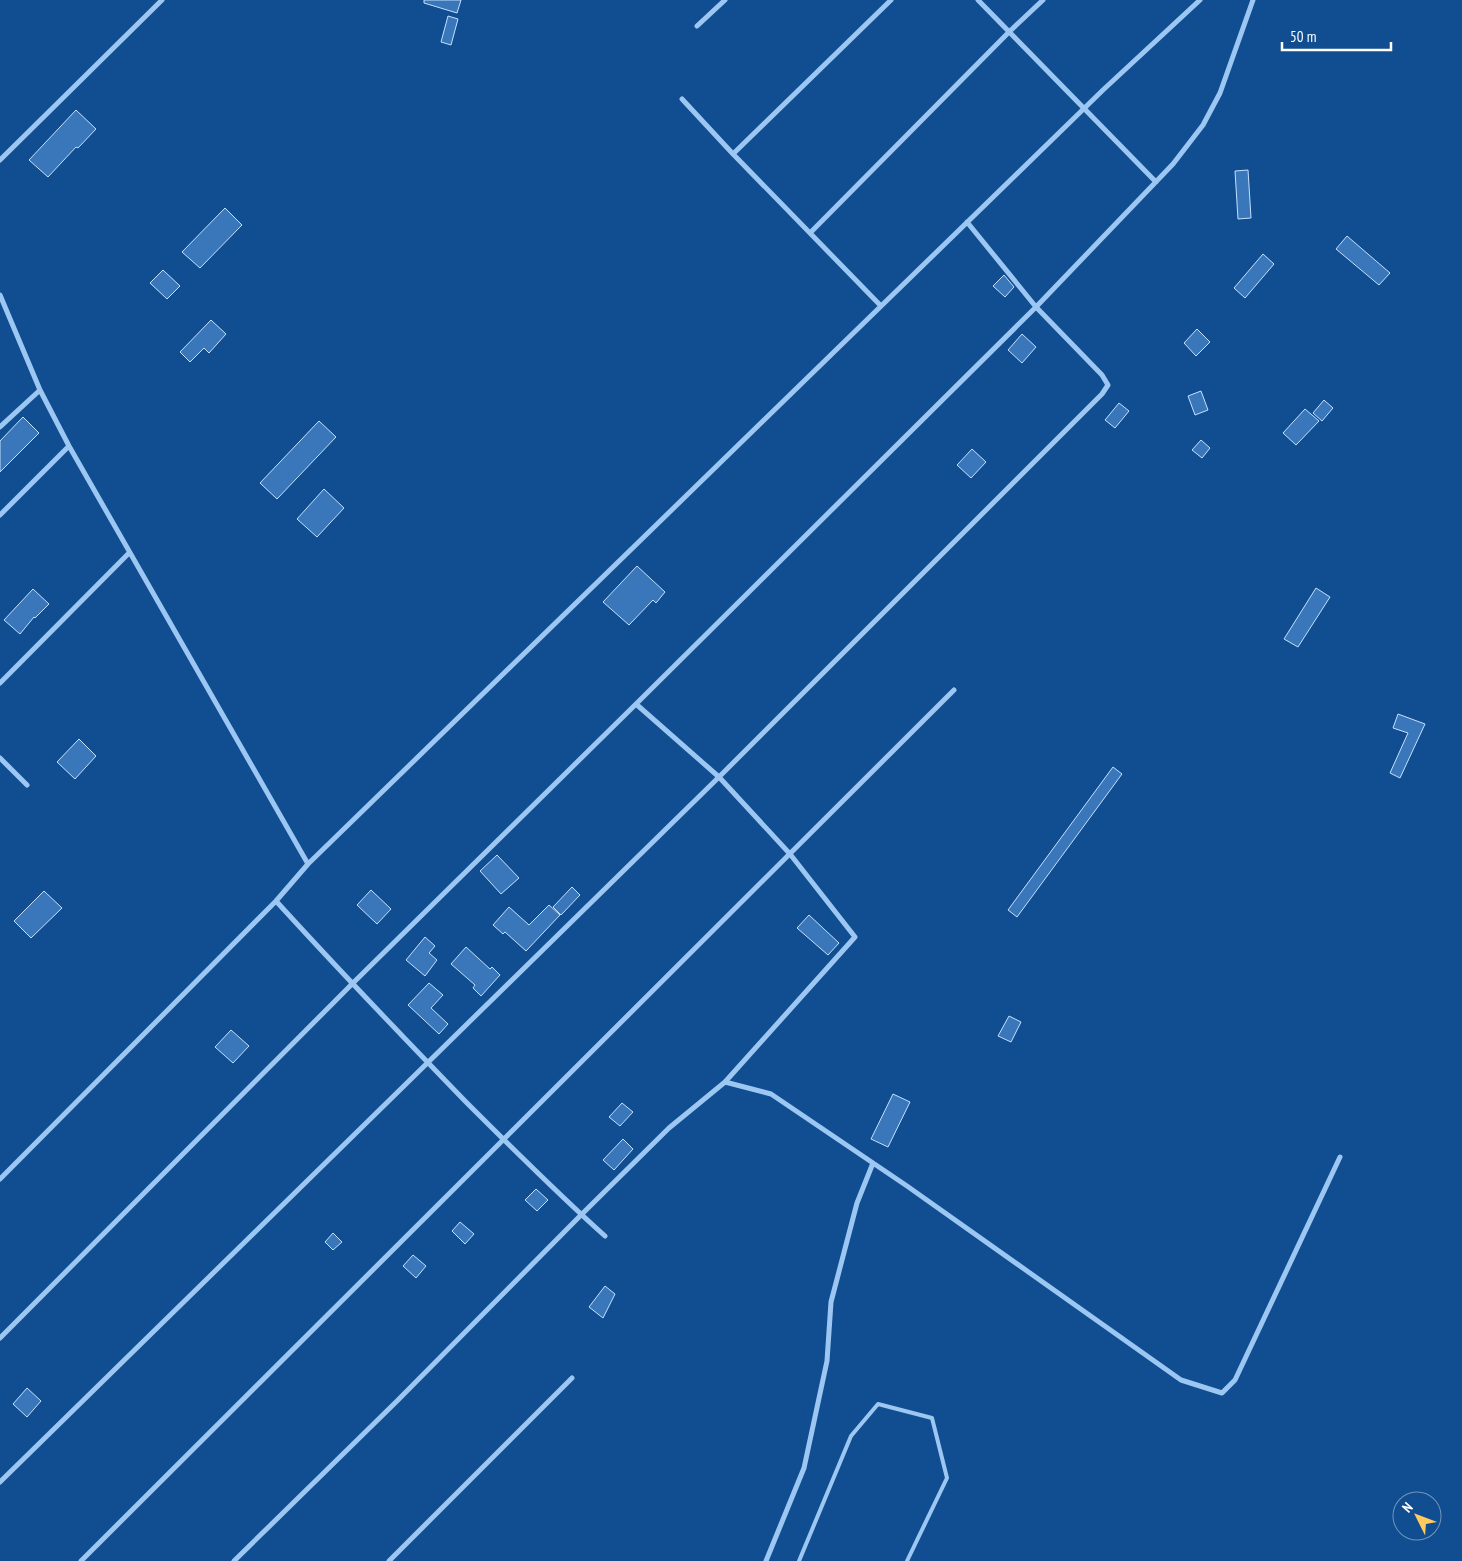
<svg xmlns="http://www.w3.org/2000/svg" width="1462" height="1561" viewBox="0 0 1462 1561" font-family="'PT Sans Narrow',sans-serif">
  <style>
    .building { fill: #3a77ba; stroke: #c4e0fd }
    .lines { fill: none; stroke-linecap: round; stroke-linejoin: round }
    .lane { stroke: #9dc7f3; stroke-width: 4 }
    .street { stroke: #9dc7f3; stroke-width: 5 }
  </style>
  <rect width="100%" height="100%" fill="#114e91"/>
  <path class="building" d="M424 0H461L457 13 424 3Z
    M448 16 458 19 451 45 441 42Z
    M76 110 96 129 78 148 76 147 48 177 29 160Z
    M1248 170 1251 218 1238 219 1235 171Z
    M225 208 242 225 200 268 182 252Z
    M1347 236 1390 273 1379 285 1336 249Z
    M1263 254 1274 264 1245 298 1234 288Z
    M163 270 180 286 167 299 150 283Z
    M1004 275 1014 287 1005 297 993 286Z
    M211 320 226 334 209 353 204 348 190 362 180 352Z
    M1197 329 1210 342 1196 356 1184 343Z
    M1022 334 1036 347 1022 363 1008 350Z
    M1201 391 1208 410 1195 415 1188 396Z
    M1324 400 1333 408 1322 421 1313 413Z
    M1119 403 1129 411 1115 428 1105 420Z
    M1305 409 1319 421 1296 445 1283 433Z
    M23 417 39 433 0 472V441Z
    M319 421 336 437 277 499 260 483Z
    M1201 440 1210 448 1202 458 1192 450Z
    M972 449 986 462 971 478 957 465Z
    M324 489 344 508 317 537 297 519Z
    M637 566 665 592 656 603 653 600 629 625 603 602Z
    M1316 588 1330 597 1298 647 1284 639Z
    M33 589 49 604 35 618 34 617 20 634 4 620Z
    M1398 714 1425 724 1400 778 1390 773 1408 733 1393 728Z
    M79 739 96 756 75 779 57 762Z
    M1113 767 1122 774 1017 917 1008 910Z
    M497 855 519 878 501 894 480 871Z
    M572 887 580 895 561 915 553 907Z
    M371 890 391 909 377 924 357 905Z
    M44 891 62 908 31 938 14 921Z
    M549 905 560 915 526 951 505 932 503 934 493 925 509 907 529 925Z
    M809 915 839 943 828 955 797 928Z
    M425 937 435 946 429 953 437 960 425 976 406 960Z
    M466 947 490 969 492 967 500 975 481 996 473 988 475 985 451 964Z
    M429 983 443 995 431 1008 448 1024 439 1034 408 1005Z
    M1009 1016 1021 1022 1011 1042 998 1036Z
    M231 1030 249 1046 233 1063 215 1047Z
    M893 1094 910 1102 888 1147 871 1139Z
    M622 1103 633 1112 620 1126 609 1117Z
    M623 1139 633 1149 614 1170 603 1160Z
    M536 1189 548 1200 537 1211 525 1200Z
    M460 1222 474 1234 465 1244 452 1231Z
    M333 1233 342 1242 333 1250 325 1242Z
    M413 1255 426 1266 416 1278 403 1266Z
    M605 1286 615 1294 603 1318 589 1307Z
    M27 1388 41 1401 27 1417 13 1404Z"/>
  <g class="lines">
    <path class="lane" d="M799 1561 851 1436 878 1404 932 1418 947 1478 907 1561"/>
    <path class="street" d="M978 0 1156 182
      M697 26 725 0
      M682 99 733 154 881 306
      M733 154 891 0
      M0 160 162 0
      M810 233 1009 32 1043 0
      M0 295 40 390 69 446 308 864
      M0 427 40 390
      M0 515 69 446
      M0 683 129 553
      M0 758 27 785
      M276 901C338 969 402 1036 466 1102 511 1147 557 1193 605 1236
      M725 1082 771 1094 907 1186 1181 1380 1222 1393 1235 1380 1340 1157
      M0 1179 276 901 308 864 1103 90 1200 0
      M0 1338 352 984 636 704 1036 307 1173 164 1203 125 1220 93 1253 0
      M0 1482 719 777 1102 394 1108 385 1102 375 1036 307 967 222
      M81 1561 954 690
      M234 1561 397 1401 581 1215 669 1128 725 1082 855 937 790 854 719 777 636 704
      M389 1561 572 1378
      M766 1561 804 1468 827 1361 831 1302 857 1203 873 1163"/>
  </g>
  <g transform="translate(1417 1516) rotate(312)"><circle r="24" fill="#114e91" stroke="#7095bd"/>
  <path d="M0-4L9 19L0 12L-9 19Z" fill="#ffcb5e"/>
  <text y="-8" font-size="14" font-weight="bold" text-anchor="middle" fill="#ffffff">N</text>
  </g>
  <path d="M1282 42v8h109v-8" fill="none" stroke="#ffffff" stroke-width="2.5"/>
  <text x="1290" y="42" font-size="15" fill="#ffffff" stroke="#114e91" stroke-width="4" paint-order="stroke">50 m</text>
</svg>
